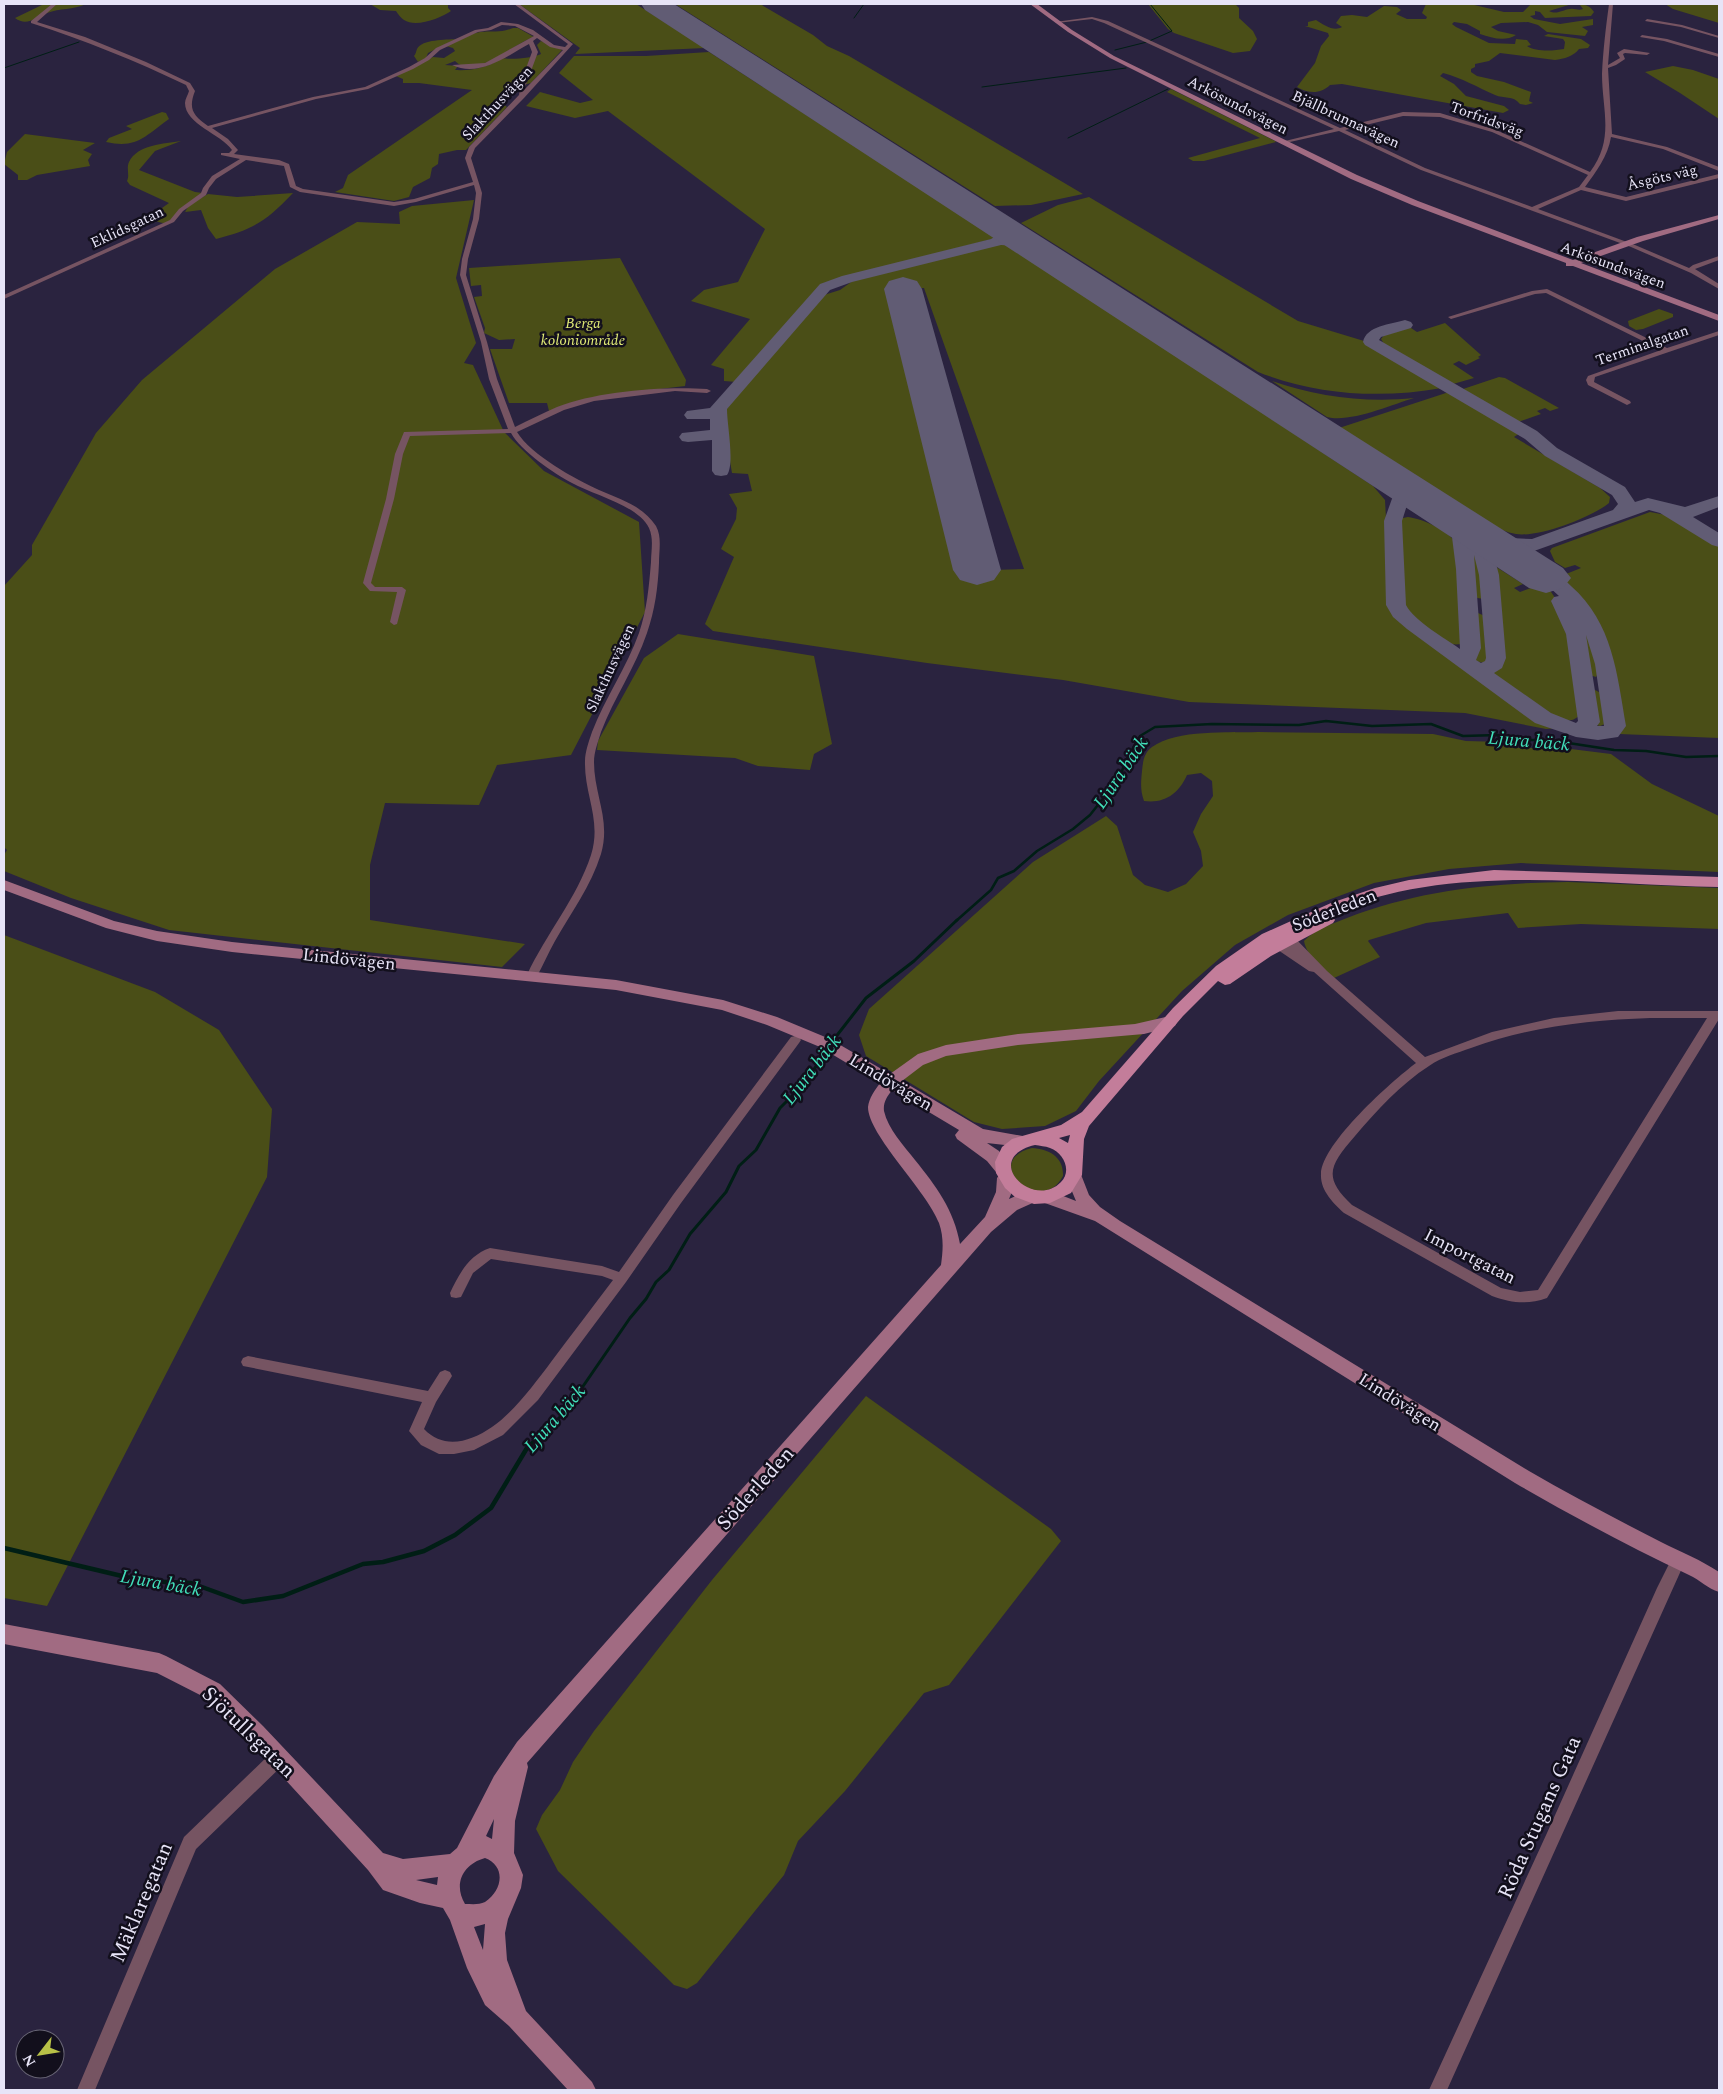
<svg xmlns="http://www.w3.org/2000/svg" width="1723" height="2094" viewBox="0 0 1723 2094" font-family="Spectral,serif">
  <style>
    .green { fill: #4a4e17; fill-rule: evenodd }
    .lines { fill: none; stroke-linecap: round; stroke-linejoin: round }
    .stream-far3 { stroke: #001e15; stroke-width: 1 }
    .stream-far2 { stroke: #001e15; stroke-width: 2.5 }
    .stream-far1 { stroke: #001e15; stroke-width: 3 }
    .stream { stroke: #001e15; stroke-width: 4.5 }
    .taxiway { fill: #615c74; fill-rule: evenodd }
    .runway { fill: #615c74; fill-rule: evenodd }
    .street { fill: #765462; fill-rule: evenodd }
    .secondary { fill: #a16b82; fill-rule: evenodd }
    .primary { fill: #c37d9a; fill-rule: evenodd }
    .labels { text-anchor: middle; stroke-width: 5; stroke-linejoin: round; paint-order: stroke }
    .far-street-label { font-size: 15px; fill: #e7e4f7; stroke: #120f1c }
    .far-park-label { font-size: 15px; font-style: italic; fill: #e1eb76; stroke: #120f1c }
    .street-label { font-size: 18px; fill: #e7e4f7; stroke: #120f1c }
    .water-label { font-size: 19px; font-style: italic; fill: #41e0ba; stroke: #120f1c }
    .near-street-label { font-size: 21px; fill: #e7e4f7; stroke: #120f1c }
  </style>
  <rect width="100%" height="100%" fill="#2a233f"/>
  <path class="green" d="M44 4H86C73 10 60 8 47 13 36 17 27 27 15 18Z
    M370 4H448V8L451 11C441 18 416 28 404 20 401 18 398 14 396 11L380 10Z
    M519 4H636L705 48 575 54 580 48Z
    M675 4H760L813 35 827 46 849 56 1083 194 1031 205 995 206Z
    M1148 4H1235L1239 8V18L1253 31 1257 39 1250 51 1233 53 1174 33 1168 29Z
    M1426 4H1470L1504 12H1523L1531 4H1572L1549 11C1557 15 1562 10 1570 9 1575 8 1578 11 1583 9L1580 5C1586 4 1591 7 1594 12L1591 16 1545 18 1540 12 1535 11V15L1530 16 1534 19 1560 24 1593 19V25L1582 27 1588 31 1585 36 1547 32 1538 25 1528 22 1501 23 1491 27 1498 31 1516 35C1505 42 1492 38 1480 34V31L1467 24 1454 22 1452 24 1456 27 1489 43 1515 44 1516 39 1527 40 1531 45 1527 46C1536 52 1553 51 1564 49L1565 42 1563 39 1544 36 1548 34 1581 39 1590 45 1588 48 1579 49C1574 56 1564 59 1555 60L1500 53 1489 61 1475 64V67L1471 69V72L1477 76 1504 82 1531 92 1529 101 1533 103 1526 105 1520 104C1513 95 1504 99 1495 95 1477 87 1462 78 1443 73L1440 76 1454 84 1466 96 1504 106 1509 110 1503 113 1342 84 1330 85C1321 94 1309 94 1297 87L1315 63 1321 46 1329 36 1328 33 1305 26H1308V22L1316 20C1324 25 1334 32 1342 27L1336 23 1341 16 1352 15 1367 17 1384 6 1397 7 1401 10 1396 14 1407 19H1426L1427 17 1422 13Z
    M1665 4H1719V23L1673 9Z
    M513 28H518L534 37C514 43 475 81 455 61L445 65 458 66 455 70C472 71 489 67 502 58 511 60 533 58 541 54L537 45 541 41 562 50 531 83 519 86 518 92 498 97 499 101 507 107 466 150H457L439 154 438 164 432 168 430 178 413 187 409 197 394 201 335 192 343 188 348 175 472 90 419 83H403V79L396 76 433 57 444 58 455 51 453 48 446 46C457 41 469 34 480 32 493 30 498 34 513 28Z
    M456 39 428 53 426 58 418 62 414 56C416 54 416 51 417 49 422 39 446 40 456 39Z
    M709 52 996 238 824 283 741 375 737 382 724 381V369L711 365 750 319 691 301 704 290 738 282 765 229 608 111 575 118 526 106 540 92 580 103 593 100 559 73 574 56H646Z
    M1673 66 1693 70 1719 79V119L1680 93 1645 72Z
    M1171 89 1275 141 1276 142 1204 161H1193L1188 158 1260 138 1167 92Z
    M162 112 166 113 169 119C145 136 137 149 106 142L109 138 132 129 126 126Z
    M25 134 95 143 83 150 92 154 88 160 90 166 37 175 27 180H18V175L4 164 7 152Z
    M181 141 155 151 139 170 195 192 203 193C197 197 191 201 186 206 174 218 170 229 152 219L153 211 162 208 169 203 130 185 127 181C130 175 126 169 129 162 138 144 164 144 181 141Z
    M293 193C266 221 255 229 216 239L208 228 201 210 185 212 189 205 208 194 237 197Z
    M1089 197 1298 321 1374 344 1371 346 1442 388C1380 399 1317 395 1258 372L1021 223 1058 205Z
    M474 200 456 278 476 343 464 363 473 365 504 432 544 471 639 522 645 612 571 755 497 765 479 805 385 803 370 865V920L525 944 502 967 169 930 71 898 4 871V855L7 850 4 847V586L32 555V545L96 433 142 380 275 269 357 222 400 224 399 212 412 206Z
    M1004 242 1373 486 1385 500 1388 556 1387 592 1398 617 1537 718 1558 728 1546 729 1465 713 1189 702 1063 680 927 663 713 631 705 624 734 557 721 549 736 519 737 508 729 494 752 491 748 474 732 473 723 420 726 407 824 295 840 290 854 280ZM924 288 1024 569 958 571 888 290Z
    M620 258 686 380 685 386 626 393 549 411 547 403H509L490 349H512L515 339 499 340 484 333 485 328 474 297 482 296 481 285 471 286 469 268Z
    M1659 309 1673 314V317L1643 329 1636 330 1629 326 1628 321Z
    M1445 323 1481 355 1478 357 1480 358 1466 365 1459 361 1453 364 1474 378 1453 384 1384 344 1381 339 1386 333 1408 326 1417 332Z
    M1499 377 1505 378 1559 408 1550 411 1545 408 1537 411 1541 414 1518 422 1463 389Z
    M1272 381C1317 397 1367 403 1414 398 1391 405 1350 423 1327 417Z
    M1449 392 1520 433 1514 437 1600 488 1610 497 1609 503C1592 517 1538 538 1516 534 1493 530 1471 512 1452 500 1414 476 1376 452 1339 428Z
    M1650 512 1666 515 1719 546V738L1619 734 1615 726 1602 633 1589 613 1575 595 1556 578 1581 568 1575 565 1565 568 1555 562 1550 551 1552 548Z
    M1408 517C1423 519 1448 530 1456 543L1464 605 1465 644C1461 644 1456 645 1452 644 1439 641 1409 615 1401 605L1398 519Z
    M1465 551C1484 552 1484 583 1485 597L1483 599 1473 597Z
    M1490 563 1523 584 1514 588 1520 592 1544 583C1575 617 1572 670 1582 713 1574 722 1567 722 1556 717L1488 670 1500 664 1501 655Z
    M1559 588C1587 619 1594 629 1599 671L1596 677 1586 674 1576 623 1570 607Z
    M1478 613 1487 617 1490 626 1491 656 1484 663 1475 661 1474 617Z
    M678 634 814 656 832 744 814 754 810 770 758 766 735 758 597 750 598 741 644 658Z
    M1595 690 1603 694 1607 719 1605 724 1600 726 1593 724 1588 696Z
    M1258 732 1433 734 1466 741 1503 742 1519 748H1563L1611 754 1652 784 1719 816V872L1521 863 1449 869 1374 883 1288 915 1235 945 1182 991 1099 1081 1076 1111 1045 1126 1002 1129 974 1122 866 1056 859 1035 869 1009 1033 862 1106 816 1117 826 1133 875 1145 885 1168 892 1186 884 1203 866 1201 851 1193 832 1201 814 1213 796 1212 781 1201 773 1187 775C1179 793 1165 804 1144 801 1140 790 1141 782 1142 771 1143 761 1144 753 1152 747 1177 729 1229 733 1258 732Z
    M1568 882 1719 888V929L1581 924 1518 928 1508 913 1426 923 1369 940 1368 941 1380 957 1334 978C1322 967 1307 957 1304 941 1315 929 1332 924 1347 918 1420 890 1491 883 1568 882Z
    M4 935 155 992 219 1030 272 1109 267 1177 47 1606 4 1598Z
    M1032 1148C1049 1149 1064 1157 1063 1176 1041 1218 979 1161 1032 1148Z
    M866 1396 1051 1529 1061 1541 949 1685 924 1693 845 1791 798 1841 784 1875 697 1983 687 1989 674 1985 558 1871 536 1829 542 1815 560 1790 573 1762 594 1731 712 1580Z"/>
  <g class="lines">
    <path class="stream-far3" d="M854 18 864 4
      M1115 50 1147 42 1172 31 1150 4
      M4 68 79 42
      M982 87 1126 68
      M1068 138 1168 89"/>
    <path class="stream-far2" d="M956 921 991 890 998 878 1014 871 1037 851 1073 829 1090 815 1120 777 1125 762 1140 736 1155 727 1212 724 1299 725 1326 721 1372 726 1431 724 1463 736 1498 735 1516 740H1549L1614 750 1646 751 1686 757 1719 756"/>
    <path class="stream-far1" d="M831 1043 866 998 914 961 957 920
      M547 1430 566 1411 630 1318 646 1299 656 1282 669 1270 690 1234 726 1192 739 1166 756 1150 780 1108 805 1083 828 1048"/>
    <path class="stream" d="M4 1548 143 1581 191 1583 243 1602 283 1596 363 1564 383 1562 424 1551 455 1535 491 1508 527 1448 548 1429"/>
    <path class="taxiway" d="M987 213 992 214 1009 229 1011 232 1010 237 1026 239 1050 252 1052 255 1050 258H1040L1018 246 1001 245 852 282 830 290 727 409C727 425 735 464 727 475L721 476 715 475 712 471V440L688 442 682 441 679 437 682 433 710 430V419H687L684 415 687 411 710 408 820 284 842 276 991 239 996 236 997 233 980 217 982 214Z
      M1405 320 1411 322 1413 325 1411 328 1381 337 1379 340 1537 431 1557 448 1625 487 1635 502 1648 498 1685 507 1719 496V507L1693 517 1719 533V547L1712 545 1660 513 1649 510 1534 551 1510 550 1491 545 1499 575 1506 658 1502 668 1494 673 1551 713 1576 723 1578 721 1566 634 1551 601 1554 597 1559 596 1538 577 1541 573C1554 570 1562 577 1571 586 1613 623 1617 674 1626 726L1618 737 1598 740 1576 737 1535 723 1407 629 1393 617 1386 605 1384 521 1398 482 1404 481 1410 482 1413 486 1402 521 1406 605C1414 621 1445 638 1460 649L1456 569 1450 521 1452 517 1459 515 1466 517 1469 527H1481L1510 538 1532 539 1613 510 1618 504 1612 495 1545 456 1525 439 1365 345 1363 342C1366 326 1391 324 1405 320ZM1474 555 1479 575 1486 658 1485 661 1481 663 1476 660 1481 648ZM1586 635 1595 664 1604 726H1597L1600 722Z"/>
    <path class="runway" d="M641 4H674L1563 568 1571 578 1563 588 1546 593 1529 588 645 10Z
      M903 277 917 281 922 289 1001 570 994 580 977 585 960 580 953 570 884 289 889 281Z"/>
    <path class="street" d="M52 4H57L37 22 85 37 146 62 190 83 195 91C188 109 193 115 208 126L313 97 365 87 409 67 425 58 436 48 475 30 488 28 501 22 518 24 533 30 554 45 565 47 568 44 514 4H519L573 44 524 98 475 148 471 158 482 193 479 219 468 259 466 275 487 342 497 379 515 427C529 420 543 413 557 407 597 391 665 386 707 389L711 391 707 393 675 391 594 401 564 410 517 432C531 455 575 479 599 490 620 499 643 506 656 526 662 537 659 550 659 563 658 587 655 610 647 633 635 668 614 698 601 732 598 742 594 752 594 762 594 795 611 820 601 854 591 886 571 913 555 941 548 953 543 966 536 978L532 979 527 975C546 934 577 898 591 855 602 820 584 795 585 761 585 752 589 741 592 732 605 698 627 667 639 633 647 610 649 586 651 562 651 551 654 539 649 528 638 505 593 495 572 483 553 473 521 451 511 433L410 436 403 454 394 499 371 583 375 587H402L406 590 397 624 394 625 390 622 397 592 370 591 363 583 386 499 395 454 404 432 508 429 489 379 481 342 460 275 462 259 473 219 476 193 474 185 416 202 394 206 300 192 290 187 284 166 246 160 216 179 209 188 206 195 183 211 174 222 4 299V295L170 220 179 209 201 193 203 188 212 176 240 159 221 155V153H229L232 150C221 134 185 124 185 103 185 99 188 95 189 91L186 85C136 61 84 40 31 23V21ZM502 25 515 26 534 36 485 63 452 65C479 78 507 56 529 44L532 52 521 82 519 95 469 147 465 158 473 182 414 199 394 202 303 189 296 186 289 164 279 160 234 154 238 150 228 139 212 128 316 99 368 89 413 69 429 60 440 50 478 32 491 30ZM537 38 550 47 563 50 524 90 538 52 533 41Z
      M1609 4H1613L1608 65 1620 58 1617 53 1624 49 1650 53 1647 55 1625 53 1623 54 1625 59 1616 65 1608 68 1612 134 1667 147 1719 167V171L1663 149 1611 137C1608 156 1596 172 1585 187L1626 197 1719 174V178L1626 201 1581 190 1538 209 1635 245 1689 268 1693 265 1719 256V260L1695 269 1719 284V289L1691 273 1631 247 1421 170 1339 131 1281 144V142L1334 129 1104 23 1092 19 1057 23 1055 22 1092 17 1108 21 1340 128 1403 112 1440 113 1496 130 1590 172C1615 139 1602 110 1602 74 1603 51 1606 26 1609 4ZM1403 116 1440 117 1492 132 1588 175 1579 187 1532 207 1425 168 1345 130Z
      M1647 19 1682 25 1719 36V38L1681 27 1645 21Z
      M1642 35 1667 39 1719 54V57L1664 41 1640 37Z
      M1547 289 1667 348 1719 331V335L1595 377 1594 382 1630 401 1631 403 1627 405 1588 385 1586 380 1588 376 1661 350 1546 293 1535 294 1451 319 1448 317 1532 291Z
      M1281 932 1293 936 1327 971 1425 1057 1492 1032 1554 1018 1618 1011H1719V1019L1547 1298C1527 1305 1512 1303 1492 1296L1344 1213C1333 1203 1320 1190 1321 1174 1322 1143 1392 1081 1416 1063L1314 972 1309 971 1275 948 1271 937 1272 934ZM1650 1018H1707L1538 1290 1520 1292 1501 1288 1352 1205C1322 1177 1330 1165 1355 1136 1377 1110 1401 1084 1429 1066 1442 1057 1457 1053 1471 1048 1529 1027 1589 1020 1650 1018Z
      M795 1036 799 1037 801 1040 799 1043 681 1203 626 1282 538 1400 503 1435 474 1450 454 1454H439L421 1445 409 1431 422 1402 243 1366 241 1362 243 1358 248 1356 428 1391 440 1372 445 1370 450 1372 452 1376 436 1402 424 1429C444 1450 470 1442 492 1427 513 1413 536 1382 551 1362 571 1335 592 1308 613 1280L602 1276 491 1259 473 1273 461 1297 456 1298 451 1297 450 1293C459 1274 469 1255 490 1248L602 1266 619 1272 673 1195 791 1037Z
      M1678 1554 1683 1556 1685 1561 1683 1566 1447 2090H1429L1547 1833 1657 1588 1673 1556Z
      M278 1750 284 1752 286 1758 284 1764 196 1849 95 2090H77L184 1837 272 1752Z"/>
    <path class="secondary" d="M1030 4H1037L1072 30 1114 56 1357 175 1418 201 1573 260 1637 237 1719 215V219L1643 241 1581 263 1719 315V321L1573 266H1566V263L1412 205 1351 179 1110 58 1068 32Z
      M4 880 114 921 157 931 232 942 616 980 723 1000 777 1017 830 1039 890 1074 918 1054 946 1045 1018 1034 1135 1024 1170 1016 1175 1018 1177 1022 1175 1026 1144 1034 1018 1045 946 1056 923 1065 902 1081 983 1129 1028 1137 1030 1141 1028 1145 1022 1147 987 1143 999 1151 1010 1167 1006 1172 1011 1173C1015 1181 1013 1191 1009 1199L1031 1189 1037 1191 1039 1196 1037 1201 1017 1210 991 1232 527 1763 528 1767 515 1821 514 1853 523 1875 521 1888 508 1919 505 1933 507 1960 526 2011 592 2082 596 2090H568L509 2026 485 2005 467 1968 450 1920 443 1908 420 1903 383 1890 368 1870 249 1740 206 1698 157 1673 4 1644V1624L159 1653 166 1656 220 1684 263 1726 383 1853 403 1859 450 1854 457 1848 494 1776 517 1742 941 1265C943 1251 944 1237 939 1223 927 1191 868 1135 868 1107 869 1098 875 1090 880 1083L820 1047 767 1025 722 1010 616 990 232 952 157 941 106 928 4 890ZM892 1090 959 1130 955 1135 957 1139 987 1161 996 1172 1001 1173 997 1178 996 1192 985 1217 960 1244C954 1210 936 1186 915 1160 904 1146 888 1129 884 1111 883 1102 887 1097 892 1090ZM494 1819 492 1839 486 1836ZM485 1858C506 1866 503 1890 485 1902 479 1905 472 1904 465 1904 453 1884 463 1864 485 1858ZM438 1877 437 1885 416 1880ZM485 1924 483 1950 474 1927Z
      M1074 1170 1080 1172 1089 1195 1100 1207 1120 1221 1529 1471C1572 1496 1616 1519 1661 1542 1681 1552 1701 1560 1719 1572V1592C1708 1589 1700 1580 1689 1575 1630 1547 1572 1516 1515 1483L1095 1221 1042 1202 1040 1197 1042 1192 1048 1190 1076 1201 1066 1177 1068 1172Z"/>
    <path class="primary" d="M1494 870 1719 877V887C1594 885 1445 861 1328 915L1333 917 1335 920 1333 923 1271 956 1230 984 1225 985 1218 981 1183 1016 1089 1126 1084 1139 1082 1175 1071 1193 1050 1203 1034 1204 1015 1197 1005 1188 996 1173 995 1162 1002 1147 1012 1139 1061 1125 1082 1112 1173 1008 1216 966 1262 934 1331 903 1375 888 1409 880ZM1070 1135 1068 1143 1059 1138ZM1035 1145C1040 1146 1045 1146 1050 1148 1064 1153 1072 1171 1061 1182 1033 1211 980 1158 1035 1145Z"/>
  </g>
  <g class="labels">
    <g class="far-street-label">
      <text transform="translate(497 103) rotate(-47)" y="5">Slakthusvägen</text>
      <text transform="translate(1238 105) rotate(27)" y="5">Arkösundsvägen</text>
      <text transform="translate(1346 119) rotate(25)" y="5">Bjällbrunnavägen</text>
      <text transform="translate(1487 119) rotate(20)" y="5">Torfridsväg</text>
      <text transform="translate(1662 177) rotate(-13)" y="5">Åsgöts väg</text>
      <text transform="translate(127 227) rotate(-25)" y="5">Eklidsgatan</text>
      <text transform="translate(1613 265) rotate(20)" y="5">Arkösundsvägen</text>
      <text transform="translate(1642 345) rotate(-19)" y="5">Terminalgatan</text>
      <text transform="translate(610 668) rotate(-65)" y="5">Slakthusvägen</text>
    </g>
    <g class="far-park-label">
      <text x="583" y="328">Berga<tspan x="583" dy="17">koloniområde</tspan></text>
    </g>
    <g class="street-label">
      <text transform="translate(1334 910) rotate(-21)" y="6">Söderleden</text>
      <text transform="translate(349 959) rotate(6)" y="6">Lindövägen</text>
      <text transform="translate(891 1082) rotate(31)" y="6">Lindövägen</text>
      <text transform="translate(1470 1256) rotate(27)" y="6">Importgatan</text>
      <text transform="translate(1400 1402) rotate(32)" y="6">Lindövägen</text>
    </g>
    <g class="water-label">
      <text transform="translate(1529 740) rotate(5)" y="7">Ljura bäck</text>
      <text transform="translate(1120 772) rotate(-56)" y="7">Ljura bäck</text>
      <text transform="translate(811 1069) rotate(-52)" y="7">Ljura bäck</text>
      <text transform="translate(554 1418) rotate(-49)" y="7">Ljura bäck</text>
      <text transform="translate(161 1582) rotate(10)" y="7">Ljura bäck</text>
    </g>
    <g class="near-street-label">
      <text transform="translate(755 1488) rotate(-48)" y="7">Söderleden</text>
      <text transform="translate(249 1732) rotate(44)" y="7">Sjötullsgatan</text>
      <text transform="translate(1539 1817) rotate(-66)" y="7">Röda Stugans Gata</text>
      <text transform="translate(141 1902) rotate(-67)" y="7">Mäklaregatan</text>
    </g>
  </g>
  <rect width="1723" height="2094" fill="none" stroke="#e7e4f7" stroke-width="10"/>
  <g transform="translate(40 2054) rotate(239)"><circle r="24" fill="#120f1c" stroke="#676474"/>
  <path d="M0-4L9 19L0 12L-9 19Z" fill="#b8c147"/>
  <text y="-8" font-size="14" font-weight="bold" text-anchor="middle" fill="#e7e4f7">N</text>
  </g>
</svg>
